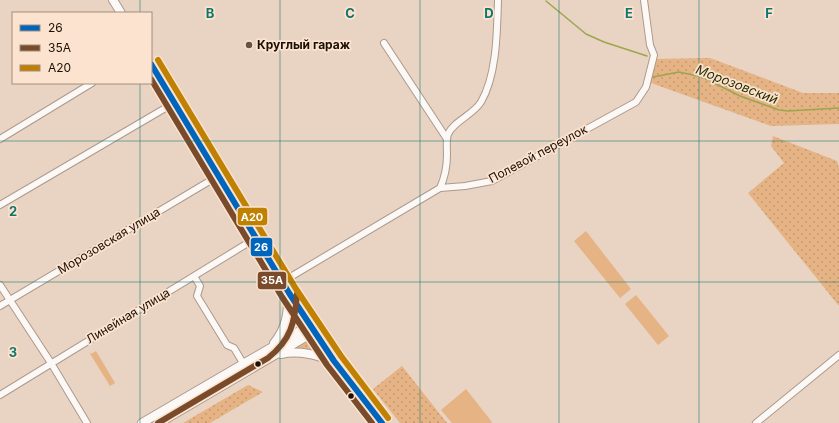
<svg xmlns="http://www.w3.org/2000/svg" width="839" height="423" viewBox="0 0 839 423" font-family="Inter,sans-serif">
  <style>
    .grass { fill: url(#grass-dots) }
    .park { fill: #e6b385 }
    .lines { fill: none; stroke-linecap: round; stroke-linejoin: round }
    .stream { stroke: #9ba64e; stroke-width: 1.5 }
    .minor-casing { stroke: #ab9a8d; stroke-width: 8 }
    .major-casing { stroke: #ab9a8d; stroke-width: 10 }
    .minor { stroke: #fcf8f6; stroke-width: 6 }
    .major { stroke: #fcf8f6; stroke-width: 8 }
    .bus-1-casing { stroke: #fbe3cf; stroke-width: 9 }
    .bus-2-casing { stroke: #fbe3cf; stroke-width: 9 }
    .bus-3-casing { stroke: #fbe3cf; stroke-width: 9 }
    .bus-1 { stroke: #0065bd; stroke-width: 6 }
    .bus-2 { stroke: #7a4b2a; stroke-width: 6 }
    .bus-3 { stroke: #c08001; stroke-width: 6 }
    .grid { fill: none; stroke: #0f766e; stroke-width: 1; stroke-opacity: 0.55 }
    .poi-dot { fill: #645446; stroke: #fbe3cf; stroke-width: 1.5 }
    .bus-dot { fill: #1c0f04; stroke: #fbe3cf; stroke-width: 1.5 }
    .labels { text-anchor: middle; stroke-width: 3.5; stroke-linejoin: round; paint-order: stroke }
    .poi-label { font-size: 12px; font-weight: bold; fill: #1c0f04; stroke: #fbe3cf; text-anchor: start }
    .street-label { font-size: 12px; fill: #1c0f04; stroke: #fbe3cf }
    .water-label { font-size: 13px; font-style: italic; fill: #262f01; stroke: #fbe3cf }
    .grid-label { font-size: 13px; text-anchor: middle; font-weight: bold; fill: #0f766e; stroke: #fbe3cf; stroke-width: 3.5; stroke-linejoin: round; paint-order: stroke }
    .line-badge { stroke: #fbe3cf; stroke-width: 1.5 }
    .badge-label { font-size: 11px; text-anchor: middle; font-weight: bold; fill: #fff }
  </style>
  <defs>
    <pattern id="grass-dots" width="8" height="8" patternUnits="userSpaceOnUse"><rect width="8" height="8" fill="#e6b385"/><path d="M2 2h.1M6 6h.1" fill="none" stroke="#c59971" stroke-width="1.8" stroke-linecap="round"/></pattern>
  </defs>
  <rect width="100%" height="100%" fill="#e9d3c2"/>
  <path class="grass" d="M710 58 803 93H839V124L771 126 651 83 653 59Z
    M773 136 837 161 839 168V306L748 193 784 163 771 146Z
    M291 311 301 326 282 337Z
    M309 339 318 353 291 350Z
    M402 366 447 423H400L373 389Z
    M248 385 263 392 210 423H183Z"/>
  <path class="park" d="M586 231 631 289 620 298 574 241Z
    M636 295 669 336 658 345 625 304Z
    M96 351 115 383 110 386 89 352 91 354Z
    M466 389 492 422 491 423H452L441 410Z"/>
  <g class="lines">
    <path class="stream" d="M546 1 586 34 604 42 647 56
      M653 77 679 72 702 77 740 96 779 110 788 111 839 108"/>
    <g class="minor-casing">
      <path id="minor" d="M384 43 447 139
        M0 139 92 83
        M440 188C445 177 447 167 447 155 447 148 446 140 448 134 454 121 473 115 481 102 497 75 497 31 498 0
        M0 205 174 103
        M194 276 200 286 197 296 227 345 234 348 243 363
        M282 282 440 188 465 186 492 181 636 102 646 87 654 55 650 45 644 0
        M0 285 51 363 87 423
        M0 306 218 176
        M0 395 256 238
        M756 423 839 355"/>
    </g>
    <g class="major-casing">
      <path id="major" d="M113 0 121 13
        M151 64 289 293 334 361 382 423
        M274 343C287 328 288 312 289 293
        M281 354C299 350 317 355 334 361
        M142 423 310 325
        M159 423 314 332"/>
    </g>
    <use href="#minor" class="minor"/>
    <use href="#major" class="major"/>
    <g class="bus-1-casing">
      <path id="bus-1" d="M151 64 289 293 334 361 382 423"/>
    </g>
    <g class="bus-2-casing">
      <path id="bus-2" d="M151 79 282 297 327 365 372 423
        M158 423 268 358C291 340 295 322 297 294"/>
    </g>
    <g class="bus-3-casing">
      <path id="bus-3" d="M158 60 296 289 341 356 388 418"/>
    </g>
    <use href="#bus-1" class="bus-1"/>
    <use href="#bus-2" class="bus-2"/>
    <use href="#bus-3" class="bus-3"/>
  </g>
  <path class="grid" d="M140 0V13M280 0V423M420 0V423M559 0V423M699 0V423M140 83V423M0 141H839M0 282H839"/>
  <circle class="poi-dot" cx="249" cy="45" r="4"/>
  <g class="bus-dot">
    <circle cx="258" cy="364" r="3.5"/>
    <circle cx="351" cy="396" r="3.5"/>
  </g>
  <g class="labels">
    <g class="poi-label">
      <text x="257" y="49">Круглый гараж</text>
    </g>
    <g class="street-label">
      <text transform="translate(538 154) rotate(-28)" y="4">Полевой переулок</text>
      <text transform="translate(109 241) rotate(-31)" y="4">Морозовская улица</text>
      <text transform="translate(128 316) rotate(-31)" y="4">Линейная улица</text>
    </g>
    <g class="water-label">
      <text transform="translate(737 84) rotate(21)" y="5">Морозовский</text>
    </g>
  </g>
  <g class="grid-label">
    <text x="210" y="18">B</text>
    <text x="350" y="18">C</text>
    <text x="489" y="18">D</text>
    <text x="629" y="18">E</text>
    <text x="769" y="18">F</text>
    <text x="13" y="216">2</text>
    <text x="13" y="357">3</text>
  </g>
  <g class="line-badge">
    <rect x="237" y="207" width="31" height="19" rx="4" fill="#c08001"/>
    <rect x="250" y="237" width="23" height="20" rx="4" fill="#0065bd"/>
    <rect x="257" y="271" width="30" height="19" rx="4" fill="#7a4b2a"/>
  </g>
  <g class="badge-label">
    <text x="252" y="221">А20</text>
    <text x="261" y="251">26</text>
    <text x="272" y="284">35А</text>
  </g>
  <rect x="12" y="12" width="140" height="72" fill="#fbe3cf" stroke="#a28e7e"/>
  <rect x="20" y="25" width="20" height="6" fill="#0065bd" stroke="#a28e7e"/>
  <text x="48" y="32" font-size="12" fill="#1c0f04">26</text>
  <rect x="20" y="45" width="20" height="6" fill="#7a4b2a" stroke="#a28e7e"/>
  <text x="48" y="52" font-size="12" fill="#1c0f04">35А</text>
  <rect x="20" y="65" width="20" height="6" fill="#c08001" stroke="#a28e7e"/>
  <text x="48" y="72" font-size="12" fill="#1c0f04">А20</text>
</svg>
